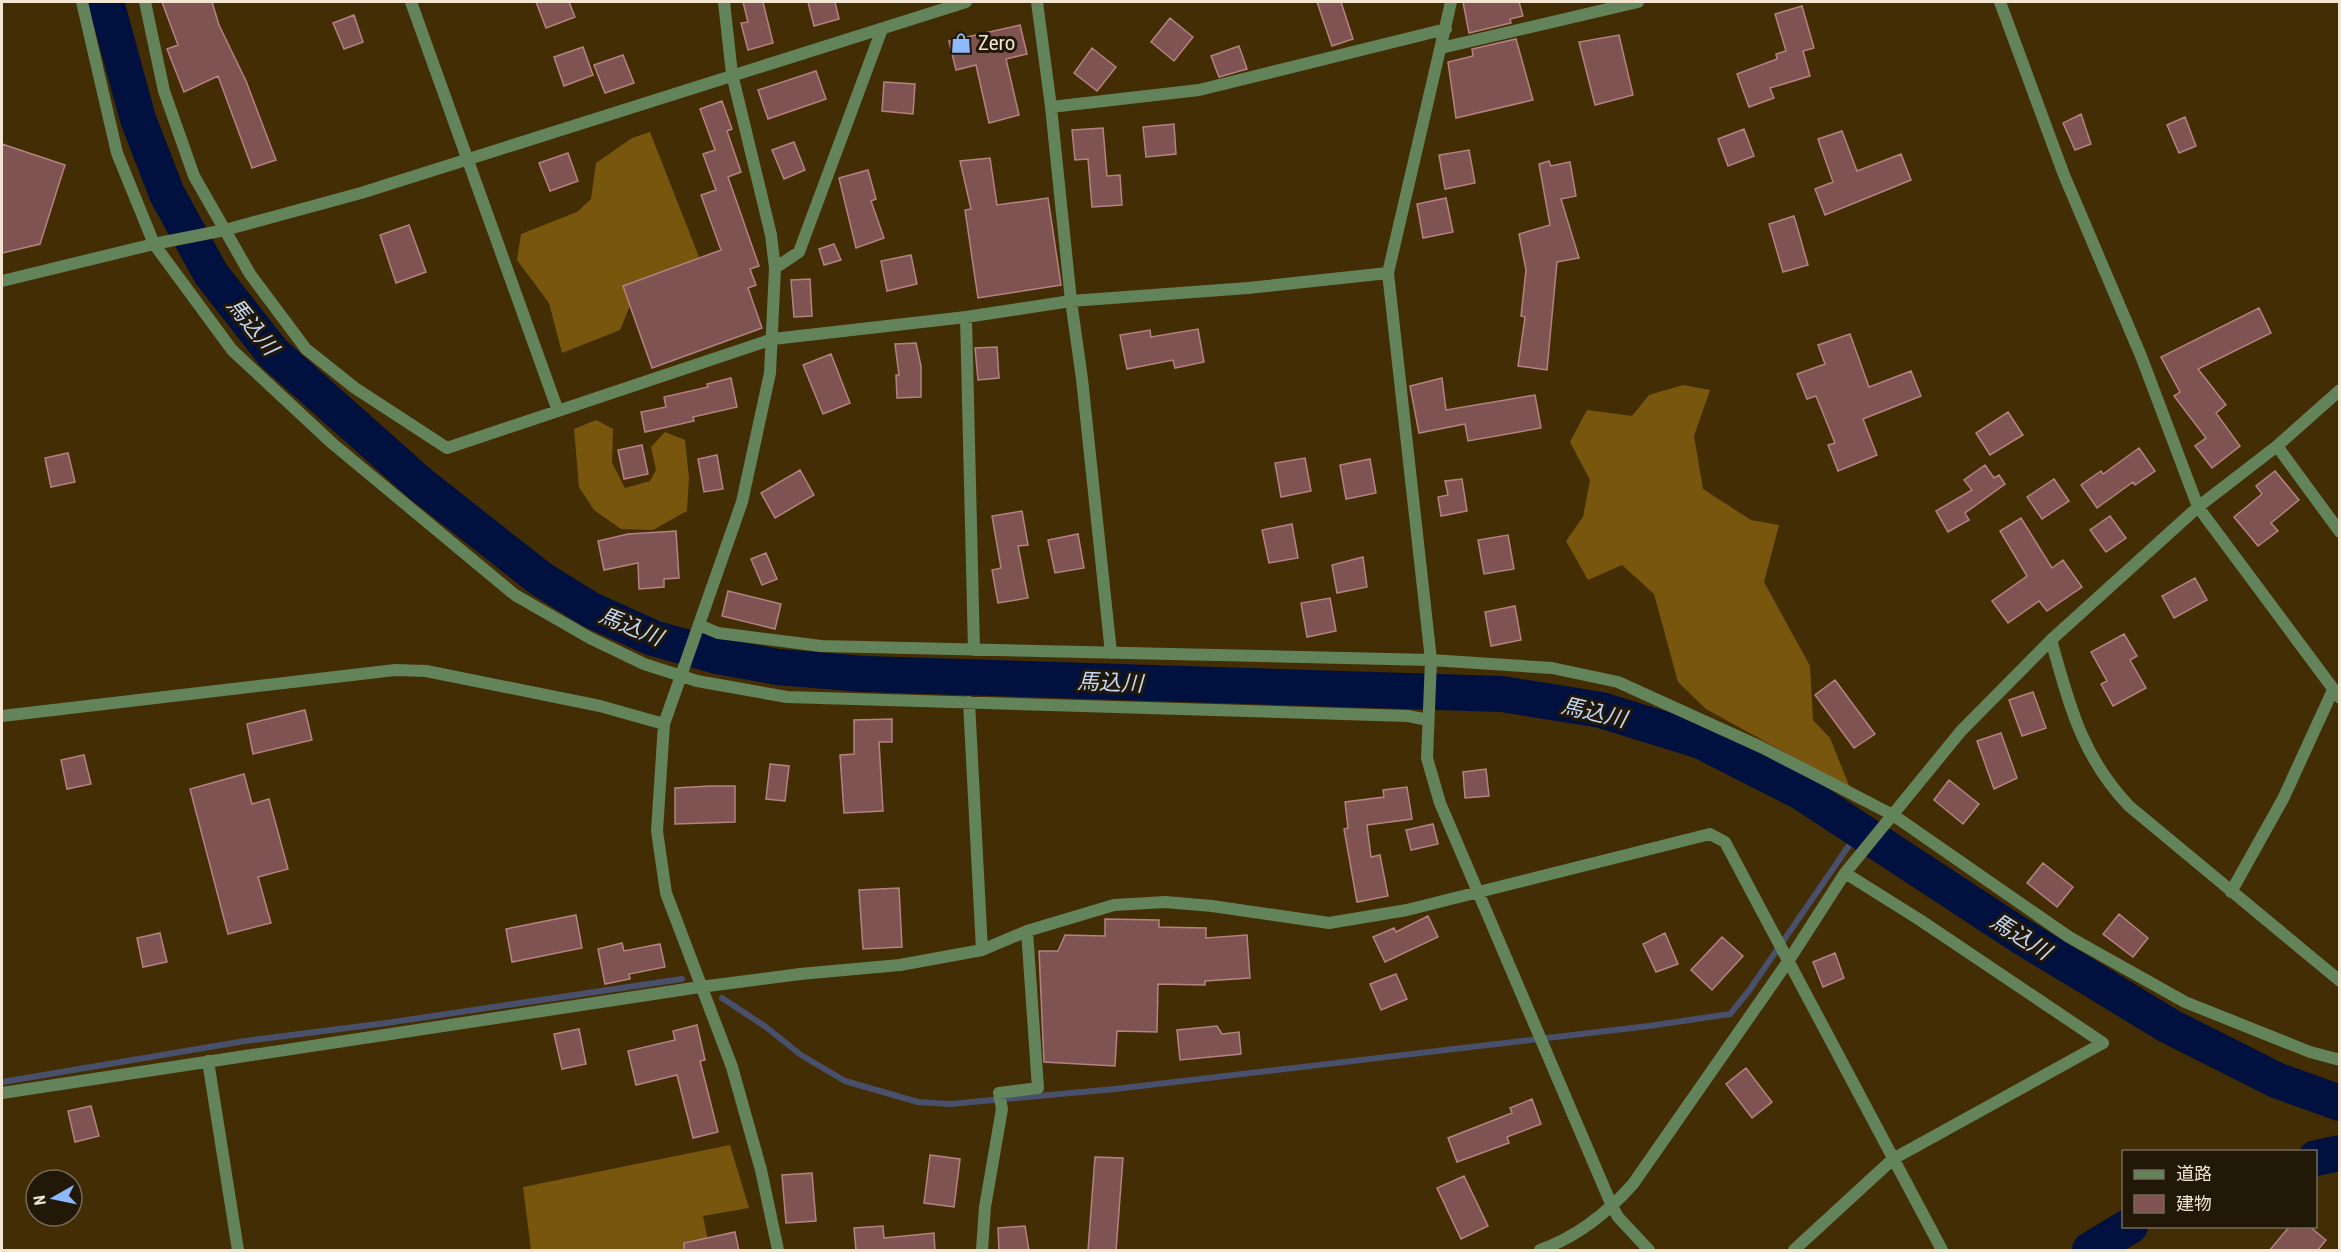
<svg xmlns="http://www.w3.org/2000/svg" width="2341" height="1252" viewBox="0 0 2341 1252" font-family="'Roboto Condensed','Noto Sans JP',sans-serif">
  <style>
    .forest { fill: #79560e }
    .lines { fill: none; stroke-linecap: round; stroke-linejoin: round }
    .stream { stroke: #49506b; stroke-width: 6 }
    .river { stroke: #00103f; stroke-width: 36 }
    .building { fill: #805353; stroke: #b48282; stroke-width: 1.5 }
    .minor { stroke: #63835b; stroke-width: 12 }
    .tertiary { stroke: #63835b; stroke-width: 12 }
    .labels { text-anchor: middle; stroke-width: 6; stroke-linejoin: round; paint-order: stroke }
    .poi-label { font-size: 21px; fill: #f2e5d1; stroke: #211808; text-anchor: start }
    .water-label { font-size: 22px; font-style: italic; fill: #c3d7f7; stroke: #211808 }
  </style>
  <rect width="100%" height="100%" fill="#422d04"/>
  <path class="forest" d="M650 132 699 257 637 289 620 330 562 353 549 303 517 260 521 234 577 212 591 199 596 163 632 138Z
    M1683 385 1710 390 1694 436 1703 489 1751 520 1779 525 1764 582 1810 666 1813 720 1830 738 1852 793 1817 770 1706 709 1678 682 1654 594 1622 565 1588 580 1566 541 1583 517 1590 480 1570 442 1587 410 1632 416 1649 395Z
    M596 420 613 429 612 463 625 488 650 481 656 470 651 447 665 432 685 440 689 478 687 511 653 530 621 529 594 510 579 487 574 429Z
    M730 1145 749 1208 703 1216 710 1250H531L523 1187Z"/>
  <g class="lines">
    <path class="stream" d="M722 998 766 1027 801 1055 845 1081 918 1102 950 1104 1115 1089 1649 1026 1730 1014 1748 992 1859 831
      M2 1082 245 1041 386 1023 682 979"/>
    <path class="river" d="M106 2 138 119 167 194 211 274 273 353 419 483 541 579 591 610 653 638 717 656 778 667 864 674 1502 694 1601 710 1701 741 1801 792 2019 935 2169 1026 2276 1080 2340 1103
      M2316 1158 2340 1153
      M2090 1250 2130 1226"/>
  </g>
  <path class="building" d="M162 2H212L219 25 246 81 276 160 252 168 218 76 184 92 167 49 178 45Z
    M536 2H569L575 17 546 28Z
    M743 2H763L773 43 748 50 741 23 748 22Z
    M808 2H835L839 19 814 26Z
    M1317 2H1341L1353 39 1332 46Z
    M1463 2H1519L1523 16 1510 19 1511 23 1469 33Z
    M1802 6 1814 48 1803 51 1810 76 1770 88 1774 98 1749 107 1737 74 1777 59 1776 54 1786 51 1775 14Z
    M354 15 363 42 344 49 333 23Z
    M1170 18 1193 37 1174 61 1151 42Z
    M1020 25 1027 54 1006 59 1019 115 989 123 976 65 956 70 949 41Z
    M1619 35 1633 95 1595 105 1579 42Z
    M1516 39 1533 100 1456 118 1448 62 1473 56 1472 49Z
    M1239 46 1247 69 1219 77 1211 56Z
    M583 47 593 75 564 86 554 57Z
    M1092 48 1116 67 1097 91 1074 73Z
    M623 55 634 83 605 93 594 65Z
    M816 71 826 99 768 119 758 90Z
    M884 82 915 84 913 114 882 111Z
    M722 101 732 129 727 131 741 172 728 177 759 266 750 269 756 285 748 288 762 328 652 368 623 286 721 250 701 195 716 190 703 154 715 150 700 109Z
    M2081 114 2091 144 2075 150 2063 123Z
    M2185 117 2196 146 2179 153 2167 125Z
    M1174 124 1176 154 1146 157 1143 127Z
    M1103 128 1107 176 1120 175 1122 205 1092 207 1088 159 1075 160 1072 130Z
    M1744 129 1754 156 1728 166 1718 139Z
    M1842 131 1857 171 1901 154 1911 180 1825 215 1815 189 1833 182 1818 139Z
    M794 142 805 170 784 179 772 150Z
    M2 144 65 165 40 244 2 253Z
    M1469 150 1475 183 1445 189 1439 155Z
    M568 153 578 181 550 191 539 163Z
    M990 158 997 205 1048 198 1061 285 978 298 965 210 971 209 960 161Z
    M1549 161 1551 166 1570 162 1576 196 1561 199 1579 258 1557 262 1547 370 1518 366 1525 317 1521 316 1526 270 1519 234 1550 225 1539 164Z
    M868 170 876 199 871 201 884 238 856 248 839 178Z
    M1446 198 1453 232 1423 238 1417 204Z
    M1794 216 1808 265 1783 272 1769 224Z
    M409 225 426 272 396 283 380 235Z
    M834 244 841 260 824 265 819 249Z
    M911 255 917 284 887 291 881 261Z
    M810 279 812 316 794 317 791 280Z
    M2259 308 2271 333 2198 369 2226 405 2216 413 2240 446 2212 468 2195 446 2206 438 2174 396 2180 392 2161 357Z
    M1198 329 1204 362 1175 368 1173 360 1127 369 1120 335 1150 330 1151 337Z
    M1850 334 1869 387 1911 371 1921 396 1863 419 1877 455 1838 471 1828 445 1835 443 1816 396 1807 399 1797 374 1825 364 1818 345Z
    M916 343 921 366V397L897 398 896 375H899L895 344Z
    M997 347 999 378 978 380 975 348Z
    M831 354 850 403 823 414 803 365Z
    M731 378 737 407 693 417 694 421 645 432 641 412 666 407 664 397 708 387 707 384Z
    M1442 378 1446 410 1535 395 1541 428 1468 441 1465 424 1419 433 1410 386Z
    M2008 412 2023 435 1990 455 1976 433Z
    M642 445 648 474 624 479 618 450Z
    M2139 448 2155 471 2135 485 2133 482 2097 508 2081 485 2101 471 2103 474Z
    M68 453 75 482 51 487 45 458Z
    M717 455 723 489 704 492 698 459Z
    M1305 458 1311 491 1281 497 1275 463Z
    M1370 459 1376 493 1346 499 1340 465Z
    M1985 465 1994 478 1999 475 2005 484 1965 513 1969 520 1948 532 1936 511 1972 490 1964 480Z
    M800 470 814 495 775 518 761 493Z
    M2275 471 2299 500 2271 523 2278 531 2258 546 2234 517 2262 494 2256 486Z
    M1462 479 1467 511 1441 516 1438 497 1448 495 1445 481Z
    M2054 479 2069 501 2042 519 2027 497Z
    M1022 511 1028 545 1018 546 1028 598 998 603 992 570 1001 568 992 516Z
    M2110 516 2126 538 2106 552 2090 530Z
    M2021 518 2052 568 2063 560 2082 587 2047 611 2039 601 2008 623 1992 601 2027 576 2000 531Z
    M1292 524 1298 558 1269 563 1262 530Z
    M676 531 679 578 664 579V587L639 589 638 563 604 570 598 541 628 534Z
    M1078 534 1084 568 1055 573 1048 540Z
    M1508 535 1514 569 1484 574 1478 540Z
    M766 553 777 579 762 585 751 559Z
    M1363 557 1367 587 1337 593 1332 565Z
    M2195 578 2207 600 2174 618 2162 596Z
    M728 591 781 604 775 629 722 616Z
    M1330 598 1336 631 1307 637 1301 603Z
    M1515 606 1521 640 1491 646 1485 612Z
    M2124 634 2137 656 2130 660 2146 688 2113 706 2101 684 2107 681 2091 652Z
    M1835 680 1875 734 1854 748 1815 695Z
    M2033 692 2046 728 2022 736 2009 700Z
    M305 710 312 740 253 754 247 724Z
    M892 719V742H879L883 811 844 813 840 755 854 754V720Z
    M2001 733 2017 778 1994 789 1977 741Z
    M84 755 91 784 67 789 61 760Z
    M770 764 789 766 785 801 766 799Z
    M1486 769 1489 796 1465 798 1463 772Z
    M244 774 252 804 269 799 288 869 258 877 271 923 228 934 190 789Z
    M1949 780 1979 804 1963 824 1934 800Z
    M710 786H735V822L675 824V788Z
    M1407 787 1412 819 1367 825 1371 857 1380 855 1388 896 1357 902 1344 829 1348 828 1345 802 1384 797 1383 790Z
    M1433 824 1438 844 1411 850 1406 830Z
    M2043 863 2073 887 2057 907 2027 883Z
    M899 888 902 947 863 949 859 890Z
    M2119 914 2148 938 2133 957 2103 934Z
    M576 915 582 948 512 962 506 929Z
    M1428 916 1438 937 1385 962 1373 937 1394 928 1396 932Z
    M1105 919 1159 920V927L1206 928V938L1247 935 1250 978 1205 981V985L1158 984 1157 1032 1117 1031 1115 1066 1044 1062 1039 951H1058L1065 935 1105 936Z
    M160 933 167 962 143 967 137 938Z
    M1665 933 1678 964 1656 972 1643 944Z
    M1722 937 1743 956 1712 990 1691 970Z
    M622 943 624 951 660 944 665 967 629 974 630 979 605 984 598 949Z
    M1835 953 1844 978 1823 987 1813 962Z
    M1396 974 1407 999 1381 1010 1370 984Z
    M697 1025 705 1060 700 1061 718 1132 693 1138 677 1075 636 1085 628 1051 675 1040 673 1031Z
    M1217 1026 1222 1034 1239 1032 1241 1054 1180 1060 1177 1030Z
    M579 1029 586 1064 562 1069 554 1034Z
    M1746 1068 1772 1102 1752 1118 1726 1084Z
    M1532 1099 1541 1124 1507 1137 1509 1143 1457 1162 1448 1138 1512 1113 1510 1108Z
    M91 1106 99 1136 75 1142 68 1111Z
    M930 1155 960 1159 954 1207 924 1203Z
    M1095 1157 1123 1158 1116 1251H1088Z
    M812 1173 816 1221 786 1223 782 1175Z
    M1464 1176 1488 1226 1461 1239 1437 1188Z
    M883 1226 884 1238 934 1233 935 1251H856L854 1228Z
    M1025 1226 1029 1251H999L998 1228Z
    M2289 1227H2310L2326 1240 2317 1251H2269Z
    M735 1232 739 1251H684V1243Z"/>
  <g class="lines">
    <path class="minor" d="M82 2 117 153 154 244 232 350 333 444 515 595 590 638 644 664 697 681 787 697 1408 716 1428 720
      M145 2 164 91 194 176 250 274 306 349 355 388 447 448 773 339 966 317 1071 301 1248 288 1388 273
      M411 2 558 411
      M724 2 732 74 771 235 775 268 770 373 742 502 664 724 657 831 666 893 732 1067 761 1170 778 1250
      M1037 2 1051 107 1071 301 1082 379 1111 653
      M1451 2 1388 273 1431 660 1427 758 1440 803 1612 1206 1618 1217 1649 1250
      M2000 2 2064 175 2141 356 2198 507 2340 698
      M1441 48 1638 2
      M1051 107 1199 90 1446 29
      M775 268 799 252 882 29
      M966 317 974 650
      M2277 446 2340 532
      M699 625 718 633 821 646 1431 660 1552 668 1618 682 1761 747 1893 815 2069 937 2185 1002 2310 1052 2340 1060
      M2051 640C2070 706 2081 755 2129 806L2340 981
      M969 702 982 950
      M2 716 395 670 426 671 600 706 664 724
      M2231 892 2283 799 2333 690
      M208 1061 238 1250
      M2 1093 700 987 800 974 900 965 982 950 1027 931 1114 905 1165 902 1212 906 1329 923 1407 910 1710 834 1725 842 1942 1250
      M982 1250 985 1207 1002 1109 999 1093 1038 1088 1027 931
      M1540 1250C1577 1237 1608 1212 1633 1184L1789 960 1845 873 1961 731 2051 640 2198 507 2277 446 2340 390
      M1794 1250 1893 1159 2103 1043 1920 920 1845 873"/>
    <path class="tertiary" d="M2 281 154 244 225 230 361 193 966 2"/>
  </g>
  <defs>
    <g id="shop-bare" transform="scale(1.62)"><path d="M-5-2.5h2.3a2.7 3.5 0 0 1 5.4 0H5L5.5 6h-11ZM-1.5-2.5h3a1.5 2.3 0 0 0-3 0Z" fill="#8eb9fc" stroke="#211808" stroke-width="2.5" paint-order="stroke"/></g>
  </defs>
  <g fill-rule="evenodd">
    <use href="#shop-bare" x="961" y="43"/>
  </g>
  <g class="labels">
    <g class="poi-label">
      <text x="978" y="50">Zero</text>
    </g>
    <g class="water-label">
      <text transform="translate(253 326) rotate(51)" y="8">馬込川</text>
      <text transform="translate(631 626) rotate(22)" y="8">馬込川</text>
      <text transform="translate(1110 682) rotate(2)" y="8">馬込川</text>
      <text transform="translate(1594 712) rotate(13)" y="8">馬込川</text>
      <text transform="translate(2021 936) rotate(32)" y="8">馬込川</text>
    </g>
  </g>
  <rect width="2341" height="1252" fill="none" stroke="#f2e5d1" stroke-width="6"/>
  <rect x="2122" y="1150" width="195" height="78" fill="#211808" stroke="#756a58" stroke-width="1.5"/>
  <rect x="2134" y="1170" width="30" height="9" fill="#63835b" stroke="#756a58" stroke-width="1.5"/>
  <text x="2176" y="1180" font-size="18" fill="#f2e5d1">道路</text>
  <rect x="2134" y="1195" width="30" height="18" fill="#805353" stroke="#756a58" stroke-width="1.5"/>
  <text x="2176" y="1210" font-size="18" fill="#f2e5d1">建物</text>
  <g transform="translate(54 1198) rotate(261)"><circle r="28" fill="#211808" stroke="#756a58" stroke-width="1.5"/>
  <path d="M0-4.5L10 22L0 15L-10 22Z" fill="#8eb9fc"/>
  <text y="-9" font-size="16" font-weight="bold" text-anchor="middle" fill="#f2e5d1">N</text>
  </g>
</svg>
